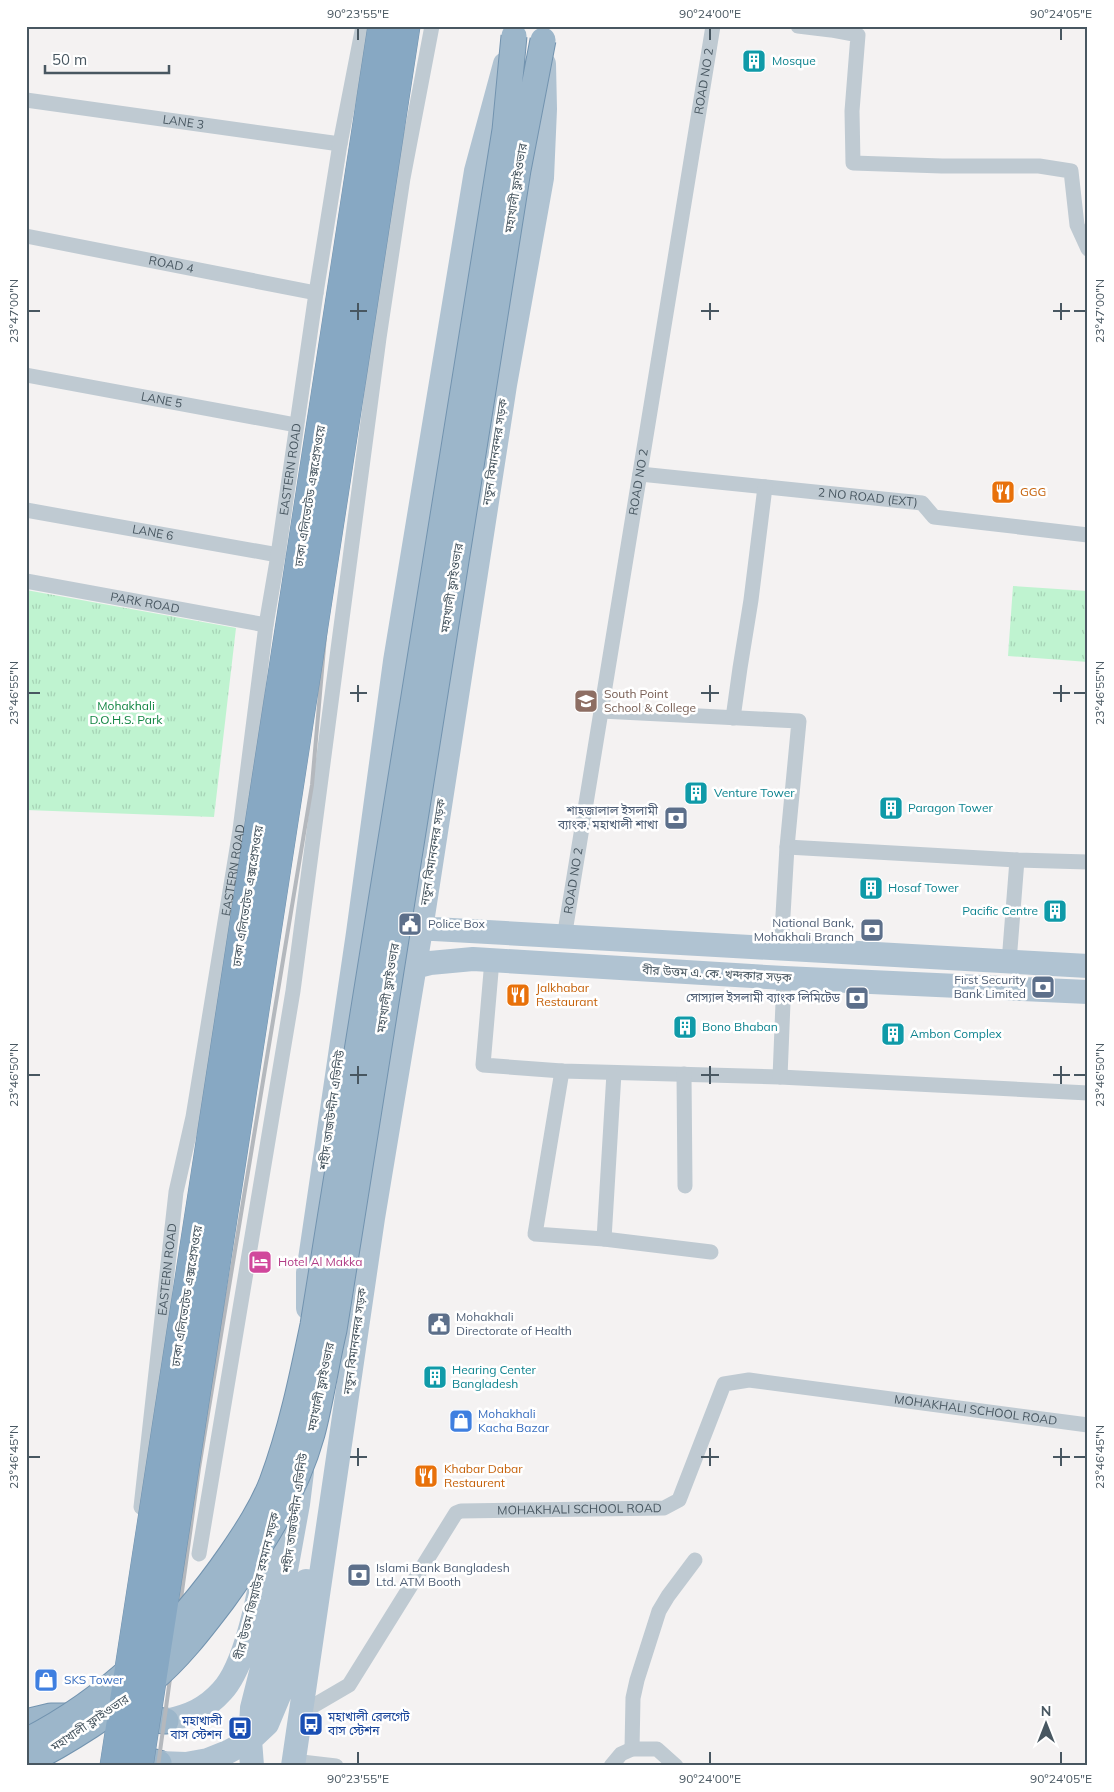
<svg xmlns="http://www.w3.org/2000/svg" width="1114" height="1792" viewBox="0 0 1114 1792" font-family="Mulish,'Noto Sans Bengali',sans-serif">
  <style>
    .grass { fill: url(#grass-tufts) }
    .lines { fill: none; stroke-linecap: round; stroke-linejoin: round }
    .trunk-casing { stroke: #7293af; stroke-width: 27 }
    .minor { stroke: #bfcad2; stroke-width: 15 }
    .primary { stroke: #b0c3d2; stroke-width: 24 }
    .trunk { stroke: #9cb6ca; stroke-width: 25 }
    .tram { stroke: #b4b8bd; stroke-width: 1 }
    .rail { stroke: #b4b8bd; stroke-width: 4 }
    .trunk-bridge-casing { stroke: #7293af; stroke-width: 27; stroke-linecap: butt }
    .motorway-bridge-casing { stroke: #7293af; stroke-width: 29; stroke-linecap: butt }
    .trunk-bridge { stroke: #9cb6ca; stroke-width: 25 }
    .motorway-bridge { stroke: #87a8c3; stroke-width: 28 }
    .ticks { fill: none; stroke: #485761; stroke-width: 2 }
    .labels { text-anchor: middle; stroke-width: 5; stroke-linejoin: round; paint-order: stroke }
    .culture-label { font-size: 12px; fill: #0d838f; stroke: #fff; text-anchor: start }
    .street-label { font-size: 12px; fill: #485761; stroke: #fff }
    .food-label { font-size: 12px; fill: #c56008; stroke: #fff; text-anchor: start }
    .education-label { font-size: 12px; fill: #785e54; stroke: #fff; text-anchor: start }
    .park-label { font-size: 12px; fill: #118542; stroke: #fff }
    .service-label { font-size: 12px; fill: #4e5e75; stroke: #fff; text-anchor: end }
    .hotel-label { font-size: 12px; fill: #b23c85; stroke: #fff; text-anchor: start }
    .shop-label { font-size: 12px; fill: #366cbe; stroke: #fff; text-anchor: start }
    .transit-label { font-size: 12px; fill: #164399; stroke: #fff; text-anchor: start }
    .neatline { fill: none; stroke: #485761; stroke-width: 2 }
    .ticks-label { font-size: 12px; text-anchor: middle; fill: #485761 }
  </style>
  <defs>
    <pattern id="grass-tufts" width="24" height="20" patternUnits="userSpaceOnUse" patternTransform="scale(1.25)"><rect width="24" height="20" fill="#bff3d0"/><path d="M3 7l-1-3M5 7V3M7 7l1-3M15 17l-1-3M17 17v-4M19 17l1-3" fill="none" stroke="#a6d2b5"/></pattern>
  </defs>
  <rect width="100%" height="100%" fill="#f4f2f2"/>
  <path class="grass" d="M1013 586 1088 591V662L1008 656Z
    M26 590 236 628 214 817 26 810Z"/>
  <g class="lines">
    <g class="trunk-casing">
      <path id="trunk" d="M126 1718 166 1721
        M26 1722 51 1716H73
        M120 1763 145 1760 159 1763"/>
    </g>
    <g class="minor">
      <path d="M798 26 831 30 858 35 852 111 853 163 942 166H1039L1071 171 1077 225 1088 249"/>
      <path id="s1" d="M26 100 340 144"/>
      <path id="s2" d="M26 236 316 293"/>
      <path id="s3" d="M26 375 296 425"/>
      <path id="s4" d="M640 474 922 503 934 517 1088 535"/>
      <path id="s5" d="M26 510 278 555"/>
      <path id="s6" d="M26 581 266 625"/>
      <path d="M601 711 799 721 787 847 781 949"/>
      <path d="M733 718 740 668 751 600 765 487"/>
      <path d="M787 847 1017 860 1088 862"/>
      <path id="s7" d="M564 938 713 26"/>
      <path d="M492 960 483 1065 562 1071 780 1077 1088 1093"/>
      <path d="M1009 962 1017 860"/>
      <path d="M562 1071 535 1234 604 1239 711 1252"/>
      <path d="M684 1074 685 1186"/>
      <path d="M780 1077 784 978"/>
      <path d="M604 1239 614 1073"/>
      <path id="s8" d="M141 1507 176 1192 193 1117 240 830 266 625 278 555 316 293 340 144 363 26"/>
      <path d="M199 1554 293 991 379 338 403 178 432 26"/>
      <path id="s9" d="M301 1713 349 1685 456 1513 461 1511 664 1508 679 1500 724 1384 749 1380 1088 1425"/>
      <path d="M632 1749 633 1698 637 1680 659 1611 668 1596 695 1560"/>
      <path d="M293 1761 336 1766"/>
      <path d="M611 1766 621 1754 632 1749H657L676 1766"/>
    </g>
    <path class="primary" d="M404 929H434L1088 966
      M402 970 430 963 473 959 784 978 1088 992
      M308 1308V1273L358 933 395 661 476 171 505 64
      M166 1721C189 1716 206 1709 222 1691 250 1661 262 1573 271 1532
      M159 1763 186 1764 208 1760 228 1752 250 1740 267 1724 280 1693 306 1581
      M252 1766 250 1740 252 1708 284 1581 298 1504 302 1472
      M293 1766 373 1218 421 929 505 385 542 178 545 109 544 64"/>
    <use href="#trunk" class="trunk"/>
    <path class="tram" d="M143 1766 151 1719 183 1466 291 805 295 783 323 474 401 26"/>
    <path class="rail" d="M158 1766 199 1468 312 785 339 476 417 26"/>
    <g class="trunk-bridge-casing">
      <path id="trunk-bridge" d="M26 1741C109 1699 178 1631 231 1554 246 1532 262 1508 272 1482 291 1431 302 1378 313 1325L505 130 514 36
        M26 1763C66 1743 116 1711 150 1682 178 1659 201 1629 223 1600 260 1549 295 1495 312 1434 321 1400 326 1364 334 1330L518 170 543 40"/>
    </g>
    <g class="motorway-bridge-casing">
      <path id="motorway-bridge" d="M114 1766 382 26
        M139 1766 406 26"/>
    </g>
    <use href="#trunk-bridge" class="trunk-bridge"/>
    <use href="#motorway-bridge" class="motorway-bridge"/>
  </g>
  <path class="ticks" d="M358 28V40M710 28V40M1061 28V40M358 303V320M710 303V320M1061 303V320M28 311H40M350 311H367M701 311H719M1053 311H1070M1074 311H1086M358 685V702M710 685V702M1061 685V702M28 693H40M350 693H367M701 693H719M1053 693H1070M1074 693H1086M358 1066V1084M710 1066V1084M1061 1066V1084M28 1075H40M350 1075H367M701 1075H719M1053 1075H1070M1074 1075H1086M358 1448V1466M710 1448V1466M1061 1448V1466M28 1457H40M350 1457H367M701 1457H719M1053 1457H1070M1074 1457H1086M358 1752V1764M710 1752V1764M1061 1752V1764"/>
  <defs>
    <g id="building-square" transform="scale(1.25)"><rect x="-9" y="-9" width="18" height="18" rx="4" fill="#0f9aa8" stroke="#fff"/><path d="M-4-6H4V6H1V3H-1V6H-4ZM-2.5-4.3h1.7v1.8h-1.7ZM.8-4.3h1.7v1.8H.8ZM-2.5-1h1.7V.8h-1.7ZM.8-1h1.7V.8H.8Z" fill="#fff"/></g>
    <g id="restaurant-square" transform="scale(1.25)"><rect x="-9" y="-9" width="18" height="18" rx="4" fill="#e8710a" stroke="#fff"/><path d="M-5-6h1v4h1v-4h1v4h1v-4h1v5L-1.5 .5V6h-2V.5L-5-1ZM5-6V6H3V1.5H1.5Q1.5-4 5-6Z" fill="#fff"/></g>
    <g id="school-square" transform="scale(1.25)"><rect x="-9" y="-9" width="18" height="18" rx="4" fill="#8d6e63" stroke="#fff"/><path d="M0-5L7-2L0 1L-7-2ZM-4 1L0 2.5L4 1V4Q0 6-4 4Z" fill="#fff"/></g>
    <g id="bank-square" transform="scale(1.25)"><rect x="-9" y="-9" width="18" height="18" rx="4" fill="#5c6f8a" stroke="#fff"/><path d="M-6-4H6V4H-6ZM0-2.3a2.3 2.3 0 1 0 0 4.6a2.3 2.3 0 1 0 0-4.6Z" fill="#fff"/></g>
    <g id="civic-square" transform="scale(1.25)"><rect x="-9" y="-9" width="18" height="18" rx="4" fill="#5c6f8a" stroke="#fff"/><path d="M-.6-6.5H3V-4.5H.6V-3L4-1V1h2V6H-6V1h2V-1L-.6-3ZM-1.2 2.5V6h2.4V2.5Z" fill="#fff"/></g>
    <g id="hotel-square" transform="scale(1.25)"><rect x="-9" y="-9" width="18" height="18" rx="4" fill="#d1479c" stroke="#fff"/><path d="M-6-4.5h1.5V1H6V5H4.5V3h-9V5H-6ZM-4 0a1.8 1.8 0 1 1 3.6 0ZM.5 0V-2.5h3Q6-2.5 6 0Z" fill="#fff"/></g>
    <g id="shop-square" transform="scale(1.25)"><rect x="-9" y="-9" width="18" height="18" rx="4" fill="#3f7fe0" stroke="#fff"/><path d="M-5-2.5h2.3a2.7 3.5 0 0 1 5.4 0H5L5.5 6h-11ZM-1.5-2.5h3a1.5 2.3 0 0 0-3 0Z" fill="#fff"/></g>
    <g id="bus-square" transform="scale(1.25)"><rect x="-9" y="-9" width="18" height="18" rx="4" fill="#1a4fb4" stroke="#fff"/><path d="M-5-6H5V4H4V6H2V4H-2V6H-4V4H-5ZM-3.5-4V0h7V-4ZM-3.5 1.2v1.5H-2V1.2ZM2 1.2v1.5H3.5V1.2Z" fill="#fff"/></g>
  </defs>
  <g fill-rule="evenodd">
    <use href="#building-square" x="754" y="61"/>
    <use href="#restaurant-square" x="1003" y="492"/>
    <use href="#school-square" x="586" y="701"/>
    <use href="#building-square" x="696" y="793"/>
    <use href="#building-square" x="891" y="808"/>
    <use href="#bank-square" x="676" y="818"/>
    <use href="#building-square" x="871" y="888"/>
    <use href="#building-square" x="1055" y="911"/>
    <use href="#civic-square" x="410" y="924"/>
    <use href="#bank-square" x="872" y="930"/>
    <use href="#bank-square" x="1043" y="987"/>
    <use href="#restaurant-square" x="518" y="995"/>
    <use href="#bank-square" x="857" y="998"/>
    <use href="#building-square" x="685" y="1027"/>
    <use href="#building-square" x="893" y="1034"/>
    <use href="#hotel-square" x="260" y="1262"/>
    <use href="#civic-square" x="439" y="1324"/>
    <use href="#building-square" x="435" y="1377"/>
    <use href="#shop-square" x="461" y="1421"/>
    <use href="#restaurant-square" x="426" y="1476"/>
    <use href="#bank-square" x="359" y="1575"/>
    <use href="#shop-square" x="46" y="1680"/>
    <use href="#bus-square" x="311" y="1724"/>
    <use href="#bus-square" x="240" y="1728"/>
  </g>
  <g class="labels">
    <g class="culture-label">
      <text x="772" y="65">Mosque</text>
      <text x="714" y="797">Venture Tower</text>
      <text x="908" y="812">Paragon Tower</text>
      <text x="888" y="892">Hosaf Tower</text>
      <text x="1038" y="915" text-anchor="end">Pacific Centre</text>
      <text x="702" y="1031">Bono Bhaban</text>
      <text x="910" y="1038">Ambon Complex</text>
      <text x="452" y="1374">Hearing Center<tspan x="452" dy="14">Bangladesh</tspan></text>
    </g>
    <g class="street-label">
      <text dy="4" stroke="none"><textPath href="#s7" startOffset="868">ROAD NO 2</textPath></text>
      <text dy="4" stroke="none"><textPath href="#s1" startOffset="159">LANE 3</textPath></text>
      <text transform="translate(516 188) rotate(-81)" y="4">মহাখালী ফ্লাইওভার</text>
      <text dy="4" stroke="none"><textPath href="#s2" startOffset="148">ROAD 4</textPath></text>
      <text dy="4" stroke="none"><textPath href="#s3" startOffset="138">LANE 5</textPath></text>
      <text transform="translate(495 452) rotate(-81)" y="4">নতুন বিমানবন্দর সড়ক</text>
      <text dy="4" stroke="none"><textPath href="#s8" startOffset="1049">EASTERN ROAD</textPath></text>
      <text dy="4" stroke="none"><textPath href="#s7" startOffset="462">ROAD NO 2</textPath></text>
      <text transform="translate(310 496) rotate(-81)" y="4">ঢাকা এলিভেটেড এক্সপ্রেসওয়ে</text>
      <text dy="4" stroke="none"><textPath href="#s4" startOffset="229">2 NO ROAD (EXT)</textPath></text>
      <text dy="4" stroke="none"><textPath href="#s5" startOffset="129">LANE 6</textPath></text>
      <text transform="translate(452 588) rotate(-81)" y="4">মহাখালী ফ্লাইওভার</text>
      <text dy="4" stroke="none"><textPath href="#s6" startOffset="121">PARK ROAD</textPath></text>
      <text transform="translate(433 852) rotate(-81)" y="4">নতুন বিমানবন্দর সড়ক</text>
      <text dy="4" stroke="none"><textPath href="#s8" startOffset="644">EASTERN ROAD</textPath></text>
      <text dy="4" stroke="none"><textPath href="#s7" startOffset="58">ROAD NO 2</textPath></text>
      <text transform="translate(248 896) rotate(-81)" y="4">ঢাকা এলিভেটেড এক্সপ্রেসওয়ে</text>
      <text transform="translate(717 974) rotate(3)" y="4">বীর উত্তম এ. কে. খন্দকার সড়ক</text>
      <text transform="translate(388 988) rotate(-81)" y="4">মহাখালী ফ্লাইওভার</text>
      <text transform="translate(332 1110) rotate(-82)" y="4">শহীদ তাজউদ্দীন এভিনিউ</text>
      <text dy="4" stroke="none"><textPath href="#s8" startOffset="239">EASTERN ROAD</textPath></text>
      <text transform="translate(187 1296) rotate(-81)" y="4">ঢাকা এলিভেটেড এক্সপ্রেসওয়ে</text>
      <text transform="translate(355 1341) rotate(-82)" y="4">নতুন বিমানবন্দর সড়ক</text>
      <text transform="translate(321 1387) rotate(-78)" y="4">মহাখালী ফ্লাইওভার</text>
      <text dy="4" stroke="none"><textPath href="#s9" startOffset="862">MOHAKHALI SCHOOL ROAD</textPath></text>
      <text dy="4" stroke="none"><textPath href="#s9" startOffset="382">MOHAKHALI SCHOOL ROAD</textPath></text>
      <text transform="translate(295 1513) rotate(-82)" y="4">শহীদ তাজউদ্দীন এভিনিউ</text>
      <text transform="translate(257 1586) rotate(-76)" y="4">বীর উত্তম জিয়াউর রহমান সড়ক</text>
      <text transform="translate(90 1723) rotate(-34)" y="4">মহাখালী ফ্লাইওভার</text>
    </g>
    <g class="food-label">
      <text x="1020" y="496">GGG</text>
      <text x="536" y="992">Jalkhabar<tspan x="536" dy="14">Restaurant</tspan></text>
      <text x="444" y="1473">Khabar Dabar<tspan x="444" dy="14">Restaurent</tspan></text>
    </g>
    <g class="education-label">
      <text x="604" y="698">South Point<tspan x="604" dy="14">School &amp; College</tspan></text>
    </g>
    <g class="park-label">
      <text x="126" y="710">Mohakhali<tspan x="126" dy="14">D.O.H.S. Park</tspan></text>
    </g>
    <g class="service-label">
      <text x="658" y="815">শাহজালাল ইসলামী<tspan x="658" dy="14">ব্যাংক, মহাখালী শাখা</tspan></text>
      <text x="854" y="927">National Bank,<tspan x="854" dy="14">Mohakhali Branch</tspan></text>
      <text x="428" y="928" text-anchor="start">Police Box</text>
      <text x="1026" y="984">First Security<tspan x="1026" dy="14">Bank Limited</tspan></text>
      <text x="840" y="1002">সোস্যাল ইসলামী ব্যাংক লিমিটেড</text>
      <text x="456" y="1321" text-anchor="start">Mohakhali<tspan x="456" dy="14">Directorate of Health</tspan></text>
      <text x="376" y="1572" text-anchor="start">Islami Bank Bangladesh<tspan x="376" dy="14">Ltd. ATM Booth</tspan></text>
    </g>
    <g class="hotel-label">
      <text x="278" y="1266">Hotel Al Makka</text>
    </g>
    <g class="shop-label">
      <text x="478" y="1418">Mohakhali<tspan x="478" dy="14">Kacha Bazar</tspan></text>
      <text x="64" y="1684">SKS Tower</text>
    </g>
    <g class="transit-label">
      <text x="328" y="1721">মহাখালী রেলগেট<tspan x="328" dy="14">বাস স্টেশন</tspan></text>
      <text x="222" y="1725" text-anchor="end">মহাখালী<tspan x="222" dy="14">বাস স্টেশন</tspan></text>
    </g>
  </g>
  <rect width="1114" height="1792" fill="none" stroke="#ffffff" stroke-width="55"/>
  <g transform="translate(1046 1724)" stroke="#ffffff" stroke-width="4" paint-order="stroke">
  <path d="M0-4L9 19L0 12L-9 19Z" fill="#485761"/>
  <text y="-8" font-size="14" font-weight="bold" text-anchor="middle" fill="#485761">N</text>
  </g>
  <path d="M45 65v8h124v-8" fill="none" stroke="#485761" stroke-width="2.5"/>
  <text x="52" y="65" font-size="15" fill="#485761" stroke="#ffffff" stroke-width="4" paint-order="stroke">50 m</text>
  <rect x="28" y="28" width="1058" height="1736" class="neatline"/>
  <g class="ticks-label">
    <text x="358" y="18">90°23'55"E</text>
    <text x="710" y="18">90°24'00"E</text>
    <text x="1061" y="18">90°24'05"E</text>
    <text transform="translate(14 311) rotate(-90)" y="4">23°47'00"N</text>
    <text transform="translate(1100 311) rotate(-90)" y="4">23°47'00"N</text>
    <text transform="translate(14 693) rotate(-90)" y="4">23°46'55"N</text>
    <text transform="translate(1100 693) rotate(-90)" y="4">23°46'55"N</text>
    <text transform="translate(14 1075) rotate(-90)" y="4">23°46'50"N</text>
    <text transform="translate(1100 1075) rotate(-90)" y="4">23°46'50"N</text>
    <text transform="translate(14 1457) rotate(-90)" y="4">23°46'45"N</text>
    <text transform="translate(1100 1457) rotate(-90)" y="4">23°46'45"N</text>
    <text x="358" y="1783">90°23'55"E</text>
    <text x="710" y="1783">90°24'00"E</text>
    <text x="1061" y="1783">90°24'05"E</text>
  </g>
</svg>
